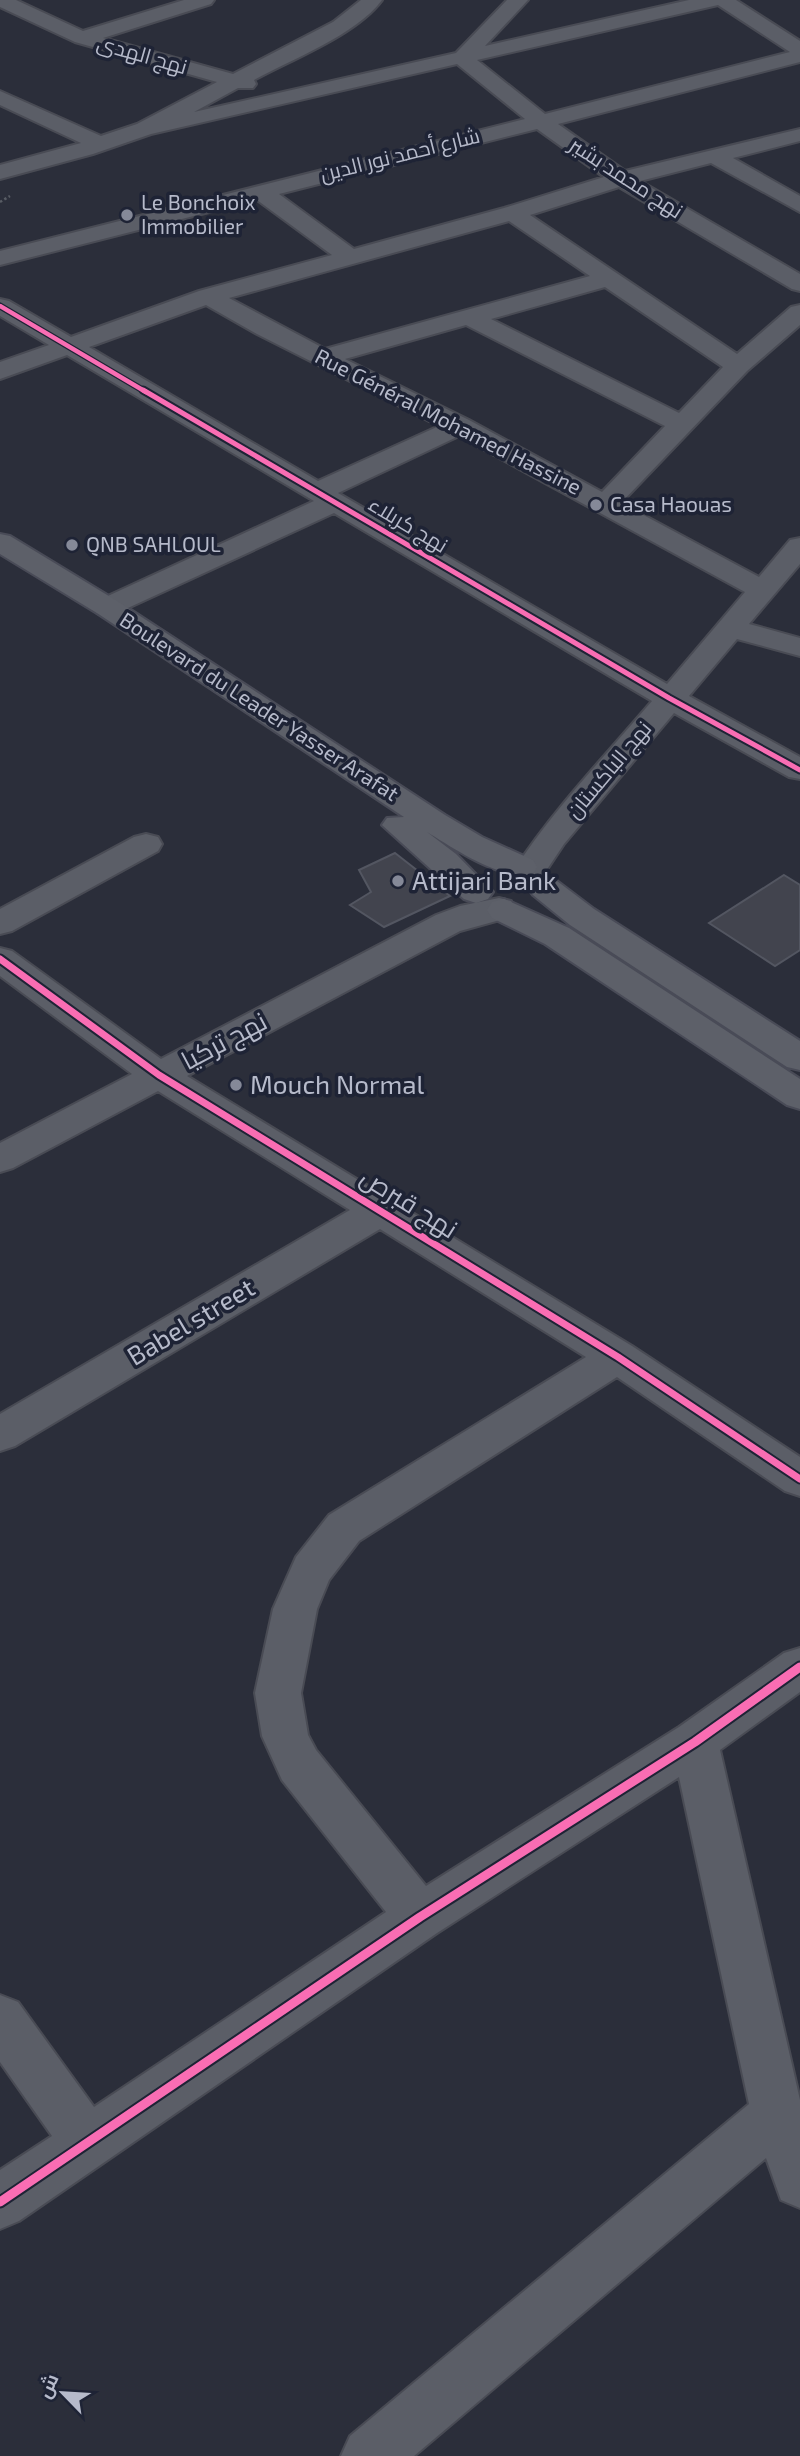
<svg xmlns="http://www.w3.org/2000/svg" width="800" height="2456" viewBox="0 0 800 2456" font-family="'Exo 2',Cairo,sans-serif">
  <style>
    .building { fill: #42444e; stroke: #535661; stroke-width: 2 }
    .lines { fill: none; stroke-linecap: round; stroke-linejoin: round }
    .minor-casing { stroke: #494b54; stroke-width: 4 }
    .major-casing { stroke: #494b57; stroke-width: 4 }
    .path { stroke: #585c64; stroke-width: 2.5; stroke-dasharray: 2.5 2.5; stroke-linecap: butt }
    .minor { fill: #5b5e67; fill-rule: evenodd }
    .major { fill: #5d6069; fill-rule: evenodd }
    .cycleway-far3-casing { stroke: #1e2335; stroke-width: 7 }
    .cycleway-far2-casing { stroke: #1e2335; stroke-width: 9 }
    .cycleway-far1-casing { stroke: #1e2335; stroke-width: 11 }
    .cycleway-casing { stroke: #1e2335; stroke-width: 13 }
    .cycleway-far3 { stroke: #f96db3; stroke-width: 4.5 }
    .cycleway-far2 { stroke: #f96db3; stroke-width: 5 }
    .cycleway-far1 { stroke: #f96db3; stroke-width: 7 }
    .cycleway { stroke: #f96db3; stroke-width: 9 }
    .poi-dot { fill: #858998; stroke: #1e2335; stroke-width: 2.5 }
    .labels { text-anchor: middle; stroke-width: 7; stroke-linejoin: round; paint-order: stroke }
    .far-street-label { font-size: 21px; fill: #b6baca; stroke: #1e2335 }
    .far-poi-label { font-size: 21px; fill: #b6baca; stroke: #1e2335; text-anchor: start }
    .poi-label { font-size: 26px; fill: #b6baca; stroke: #1e2335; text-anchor: start }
    .street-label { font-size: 26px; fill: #b6baca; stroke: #1e2335 }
  </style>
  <rect width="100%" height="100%" fill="#2b2e3a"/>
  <path class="building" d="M395 853 450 896 384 927 350 905 371 892 359 870Z
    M784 875 800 885V950L775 966 709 923Z"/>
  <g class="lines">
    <g class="minor-casing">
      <path id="minor" d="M0 0H16L83 31 184 0H214L211 4 103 38 233 74 333 22 361 0H382C356 35 292 59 254 80L256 84 253 88H238L194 112 456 53 507 0H528L485 46 689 0H736L800 41V62L558 124 625 171 800 129V141L733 158 800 196V212L711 163 640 181 800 274V291L792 289 619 187 530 215 737 354 791 307 800 305V325L747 371 621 503 759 577 790 540 800 538V564L749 624 800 638V656L737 639 689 696 800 757V779L789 777 674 713 564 844 542 877 530 880 518 877 514 870C554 809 605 756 652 701L334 513 117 613 107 616 97 613 93 607 97 601 314 501 67 355 0 379V362L49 345 0 316V299L9 301 71 337 199 291 332 255 257 200 0 265V251L525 119 457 64 151 134 93 154 0 179V165L81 143 0 105V91L101 136 137 124 217 82 75 42 0 7ZM718 5 790 52 545 114 477 60ZM537 129 604 177 504 208 354 249 279 194ZM509 221 590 276 325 349 229 298ZM605 287 723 367 679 413 491 319ZM206 305 257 334 439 426 318 481 89 347ZM466 325 665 426 602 492 469 420 345 359ZM459 436 745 592 667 684 338 493Z
        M146 834 158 837 162 844 158 851 12 931 0 934V909L134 837Z
        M499 898 511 901 516 909 511 917 460 931 187 1076 632 1346 800 1457V1496L785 1491 617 1377 359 1541 329 1580 317 1609 301 1693 308 1735 316 1750 426 1886 679 1727 784 1653 800 1648V1692L720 1750 800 2100V2208L781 2200 766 2158 414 2456H341L350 2436 749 2104 679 1777 437 1933 19 2221 0 2229V2170L52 2136 0 2062V1995L18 2002 94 2107 386 1912 282 1780 262 1736 255 1693 273 1609 296 1557 329 1515 586 1357 380 1229 15 1446 0 1451V1414L350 1210 158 1091 13 1168 0 1172V1143L132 1074 0 976V948L12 951 161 1059 436 915 460 906Z"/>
    </g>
    <g class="major-casing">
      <path id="major" d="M0 534 10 536 117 601 445 815 482 837 533 860 537 867 533 874C503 882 453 848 427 832L456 854 493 892 488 899 476 903 464 899 382 825 387 818 404 817 97 613 0 554Z
        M545 878 557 881 594 909 800 1041V1070L787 1067 570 925 533 895 528 888 533 881Z
        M504 899 569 928 800 1079V1109L787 1105 545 944 492 918 487 910 492 902Z"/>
    </g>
    <path class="path" d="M0 202 10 196"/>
    <use href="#minor" class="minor"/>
    <use href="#major" class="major"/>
    <g class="cycleway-far3-casing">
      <path id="cycleway-far3" d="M0 306 146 392"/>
    </g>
    <g class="cycleway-far2-casing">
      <path id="cycleway-far2" d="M143 390 669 698 800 770"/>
    </g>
    <g class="cycleway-far1-casing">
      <path id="cycleway-far1" d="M0 959 159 1075 618 1357 800 1479"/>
    </g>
    <g class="cycleway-casing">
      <path id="cycleway" d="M0 2202 420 1917 695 1742 800 1667"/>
    </g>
    <use href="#cycleway-far3" class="cycleway-far3"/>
    <use href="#cycleway-far2" class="cycleway-far2"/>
    <use href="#cycleway-far1" class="cycleway-far1"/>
    <use href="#cycleway" class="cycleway"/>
  </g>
  <g class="poi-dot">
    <circle cx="127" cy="215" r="7"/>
    <circle cx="596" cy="505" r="7"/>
    <circle cx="72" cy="545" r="7"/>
    <circle cx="398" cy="881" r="7"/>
    <circle cx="236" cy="1085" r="7"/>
  </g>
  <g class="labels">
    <g class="far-street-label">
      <text transform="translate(142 55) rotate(16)" y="7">نهج الهدى</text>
      <text transform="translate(400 155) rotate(-14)" y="7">شارع أحمد نور الدين</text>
      <text transform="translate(626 178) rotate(33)" y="7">نهج محمد بشير</text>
      <text transform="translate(448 422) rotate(27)" y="7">Rue Général Mohamed Hassine</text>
      <text transform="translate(408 525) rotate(31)" y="7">نهج كربلاء</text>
      <text transform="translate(259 707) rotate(33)" y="7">Boulevard du Leader Yasser Arafat</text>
      <text transform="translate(609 770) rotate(-50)" y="7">نهج الباكستان</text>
    </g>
    <g class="far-poi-label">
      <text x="141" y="210">Le Bonchoix<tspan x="141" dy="24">Immobilier</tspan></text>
      <text x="610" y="512">Casa Haouas</text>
      <text x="86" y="552">QNB SAHLOUL</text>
    </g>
    <g class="poi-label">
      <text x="412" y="890">Attijari Bank</text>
      <text x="250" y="1094">Mouch Normal</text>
    </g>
    <g class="street-label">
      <text transform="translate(224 1041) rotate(-28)" y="9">نهج تركيا</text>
      <text transform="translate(409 1203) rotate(32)" y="9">نهج قبرص</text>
      <text transform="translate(191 1322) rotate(-31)" y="9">Babel street</text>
    </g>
  </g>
  <g transform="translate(63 2393) rotate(295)" stroke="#1e2335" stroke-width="5" paint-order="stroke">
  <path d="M0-5L12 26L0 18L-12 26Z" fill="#b6baca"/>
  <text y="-10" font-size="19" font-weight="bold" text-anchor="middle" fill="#b6baca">ش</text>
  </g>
</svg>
